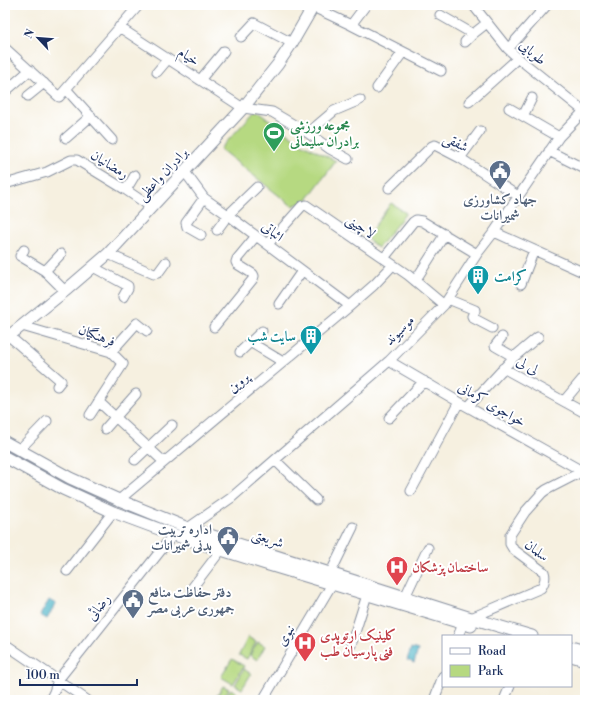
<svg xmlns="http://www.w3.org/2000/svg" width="590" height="705" viewBox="0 0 590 705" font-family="'Libre Bodoni',Amiri,serif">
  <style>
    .green { fill: #b6d981; stroke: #688470 }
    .water { fill: #48b3c6; stroke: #327192 }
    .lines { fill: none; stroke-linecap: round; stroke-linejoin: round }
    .minor-casing { stroke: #88909f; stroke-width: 11 }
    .major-casing { stroke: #88909f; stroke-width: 13 }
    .minor { stroke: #fff; stroke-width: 9 }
    .major { stroke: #fff; stroke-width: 11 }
    .labels { text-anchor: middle; stroke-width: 4; stroke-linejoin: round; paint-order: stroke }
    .street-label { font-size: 14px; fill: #1b2f5e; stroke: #fff }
    .leisure-label { font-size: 14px; font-weight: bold; fill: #27864d; stroke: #fff; text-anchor: start }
    .service-label { font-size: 14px; font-weight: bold; fill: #4e5e75; stroke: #fff }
    .culture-label { font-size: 14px; font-weight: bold; fill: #0d838f; stroke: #fff; text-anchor: start }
    .health-label { font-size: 14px; font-weight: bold; fill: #be3a42; stroke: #fff; text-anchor: start }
  </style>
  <rect width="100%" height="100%" fill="#fff"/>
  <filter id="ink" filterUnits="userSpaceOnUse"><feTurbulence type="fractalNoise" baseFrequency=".025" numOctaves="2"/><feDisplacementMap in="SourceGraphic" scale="8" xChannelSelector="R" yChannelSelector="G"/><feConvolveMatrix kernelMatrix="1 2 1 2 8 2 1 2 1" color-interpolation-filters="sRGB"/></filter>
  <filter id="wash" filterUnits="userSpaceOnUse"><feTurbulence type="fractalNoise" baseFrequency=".012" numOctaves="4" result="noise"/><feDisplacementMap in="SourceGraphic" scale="16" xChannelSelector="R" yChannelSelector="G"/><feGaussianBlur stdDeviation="0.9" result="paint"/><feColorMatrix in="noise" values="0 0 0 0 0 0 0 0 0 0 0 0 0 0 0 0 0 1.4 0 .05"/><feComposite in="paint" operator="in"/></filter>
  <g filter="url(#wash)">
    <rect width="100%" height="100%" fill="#f6f0e0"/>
    <path class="green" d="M256 110 301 143 336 161 306 201 292 206 220 149Z
      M391 203 406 213 378 248 366 238Z
      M248 637 256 642 247 659 239 655Z
      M258 642 265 646 257 660 250 655Z
      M232 659 244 666 233 684 221 677Z
      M244 669 251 674 242 689 235 685Z
      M223 686 229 689 222 700H217L215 699Z
      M231 689 239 695 236 700H224Z"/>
    <path class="water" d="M49 600 56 604 47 619 40 615Z
      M411 648 418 650 414 663 407 660Z"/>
  </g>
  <g filter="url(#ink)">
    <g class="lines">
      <g class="minor-casing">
        <path id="minor" d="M473 5 508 49 518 58 585 112
          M313 7 351 25 441 71
          M440 15 473 34 487 23
          M351 25 366 5
          M119 27 243 108 272 112 308 133 330 149 348 159
          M241 37 254 23 292 43
          M465 42 473 34
          M5 48 59 97 139 5
          M508 49 547 5
          M157 72 168 59
          M200 80 224 51
          M377 88 403 52
          M66 89 112 140
          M7 90 30 70
          M28 96 44 83
          M469 102 518 58
          M509 108 559 137
          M523 116 532 98
          M308 133 334 111 360 100
          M66 138 91 116
          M549 151 585 169
          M460 158 480 131
          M185 172 204 198 228 215 350 306
          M5 184 47 172 71 160H77L126 190 151 207
          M389 188 432 146 435 145 460 158 518 196
          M126 190 135 175
          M217 230 228 215 257 187
          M494 232 585 273
          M201 235 187 227 186 223 204 198
          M268 244 302 206 306 205 408 275 444 305
          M24 250 20 256 45 271 65 291
          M108 254 154 274 158 273 166 262
          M384 258 413 222 416 220 422 221 477 254
          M93 267 128 286V288L123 297
          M45 271 61 254
          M415 281 445 234
          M521 284 534 250
          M448 299 475 310V311L472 316 473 318 492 328
          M279 304 302 271
          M22 326 111 352 123 364 90 415
          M214 327 253 279 254 276 253 274 237 264 236 262 237 259 256 236
          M9 336 61 381 57 386
          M502 337 495 346 514 357
          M250 342 283 362
          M111 352 137 323 147 331
          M240 352 262 331
          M389 361 459 402 582 471
          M503 368 585 413
          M564 401 585 376
          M99 402 164 462
          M468 407 514 357 538 337
          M389 418 424 381
          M105 429 136 394
          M19 450 47 421
          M135 460 172 425
          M275 460 316 500
          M411 491 459 402
          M119 500 350 306 374 285 393 265
          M188 528 231 498 389 361 444 305 477 254 494 232 559 137 585 110
          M67 571 113 512
          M330 574 353 527
          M192 588 221 550
          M405 597 428 548
          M471 618 541 588C545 582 546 578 544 572L513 549 510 544V535L525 512 542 493 546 490 585 470
          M458 636 463 624
          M5 644 87 700
          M351 645 367 595
          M50 700 54 692 58 680 173 535
          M263 700 332 584
          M434 700 443 676
          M504 700 510 686"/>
      </g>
      <g class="major-casing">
        <path id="major" d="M5 338 9 336 65 291 108 254 243 108 278 64 292 43 314 5
          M5 442 70 478 119 500 188 528 471 618 532 636
          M5 457 63 489 113 512 183 538 269 565 471 626
          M571 647 585 651
          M571 656 585 660"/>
      </g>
      <use href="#minor" class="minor"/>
      <use href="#major" class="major"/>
    </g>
  </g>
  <defs>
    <g id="stadium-pin" transform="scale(1.15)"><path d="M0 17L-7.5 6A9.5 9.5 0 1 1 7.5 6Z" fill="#2e9e5b" stroke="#fff"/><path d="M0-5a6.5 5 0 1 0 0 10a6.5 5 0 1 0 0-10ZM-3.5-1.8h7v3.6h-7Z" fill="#fff"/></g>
    <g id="civic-pin" transform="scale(1.15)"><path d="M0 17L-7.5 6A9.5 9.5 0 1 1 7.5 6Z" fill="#5c6f8a" stroke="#fff"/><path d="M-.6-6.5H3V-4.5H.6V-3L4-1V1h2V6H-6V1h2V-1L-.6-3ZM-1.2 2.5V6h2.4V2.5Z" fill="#fff"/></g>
    <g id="building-pin" transform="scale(1.15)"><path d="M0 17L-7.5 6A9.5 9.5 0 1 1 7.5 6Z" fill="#0f9aa8" stroke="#fff"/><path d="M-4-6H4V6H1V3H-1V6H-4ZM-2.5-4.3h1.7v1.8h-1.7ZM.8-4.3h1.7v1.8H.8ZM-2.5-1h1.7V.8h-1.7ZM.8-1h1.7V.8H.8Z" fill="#fff"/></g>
    <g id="hospital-pin" transform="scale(1.15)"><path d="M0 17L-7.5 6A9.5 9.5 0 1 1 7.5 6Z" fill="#e0444e" stroke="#fff"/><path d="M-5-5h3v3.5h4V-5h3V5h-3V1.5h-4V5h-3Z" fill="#fff"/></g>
  </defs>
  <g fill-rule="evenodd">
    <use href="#stadium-pin" x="274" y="133"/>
    <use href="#civic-pin" x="500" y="171"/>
    <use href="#building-pin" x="478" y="276"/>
    <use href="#building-pin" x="311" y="336"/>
    <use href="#civic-pin" x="228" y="537"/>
    <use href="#hospital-pin" x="397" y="567"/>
    <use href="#civic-pin" x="133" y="600"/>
    <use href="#hospital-pin" x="305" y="643"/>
  </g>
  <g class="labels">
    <g class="street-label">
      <text transform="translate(533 52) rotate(41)" y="5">طوبایی</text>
      <text transform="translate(189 56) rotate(33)" y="5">خیام</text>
      <text transform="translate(456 142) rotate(26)" y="5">شفقی</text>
      <text transform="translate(110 164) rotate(32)" y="5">رمضانیان</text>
      <text transform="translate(162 174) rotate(-47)" y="5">برادران واعظی</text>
      <text transform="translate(361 226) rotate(34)" y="5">لاچینی</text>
      <text transform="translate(273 231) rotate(37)" y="5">اثباتی</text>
      <text transform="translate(399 330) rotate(-45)" y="5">موسیوند</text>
      <text transform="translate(97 335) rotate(21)" y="5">فرهنگیان</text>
      <text transform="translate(528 365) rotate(29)" y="5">لی لی</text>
      <text transform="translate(238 382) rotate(-40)" y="5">پروین</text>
      <text transform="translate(492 404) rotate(30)" y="5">خواجوی کرمانی</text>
      <text transform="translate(268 538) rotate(18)" y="5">شریعتی</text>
      <text transform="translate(537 550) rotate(37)" y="5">سلمان</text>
      <text transform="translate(98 607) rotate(-52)" y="5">رضائی</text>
      <text transform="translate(285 635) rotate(-59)" y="5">نبوی</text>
    </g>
    <g class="leisure-label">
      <text x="290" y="130">مجموعه ورزشی<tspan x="290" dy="16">برادران سلیمانی</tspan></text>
    </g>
    <g class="service-label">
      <text x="500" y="204">جهاد کشاورزی<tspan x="500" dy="16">شمیرانات</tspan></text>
      <text x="212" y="534" text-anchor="end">اداره تربیت<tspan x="212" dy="16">بدنی شمیرانات</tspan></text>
      <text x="148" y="597" text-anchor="start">دفتر حفاظت منافع<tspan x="148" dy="16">جمهوری عربی مصر</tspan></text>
    </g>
    <g class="culture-label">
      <text x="494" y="281">کرامت</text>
      <text x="296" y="341" text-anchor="end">سایت شب</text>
    </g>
    <g class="health-label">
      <text x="412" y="572">ساختمان پزشکان</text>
      <text x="320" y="640">کلینیک ارتوپدی<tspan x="320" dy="16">فنی پارسیان طب</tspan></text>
    </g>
  </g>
  <rect width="590" height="705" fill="none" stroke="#fff" stroke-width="20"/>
  <rect x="442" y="635" width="130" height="52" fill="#ffffff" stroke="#a4acbf"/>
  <rect x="450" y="648" width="20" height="6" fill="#ffffff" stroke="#a4acbf"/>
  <text x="478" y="655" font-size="12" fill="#1b2f5e">Road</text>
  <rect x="450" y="665" width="20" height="12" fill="#b6d981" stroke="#a4acbf"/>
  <text x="478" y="675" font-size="12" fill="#1b2f5e">Park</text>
  <g transform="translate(38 38) rotate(296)" stroke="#ffffff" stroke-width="3" paint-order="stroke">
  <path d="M0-3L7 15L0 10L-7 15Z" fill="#1b2f5e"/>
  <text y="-6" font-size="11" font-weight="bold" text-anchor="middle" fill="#1b2f5e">N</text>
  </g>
  <path d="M20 679v6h117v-6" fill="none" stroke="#1b2f5e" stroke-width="2"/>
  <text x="26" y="679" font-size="12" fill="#1b2f5e" stroke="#ffffff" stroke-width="3" paint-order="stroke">100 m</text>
</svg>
